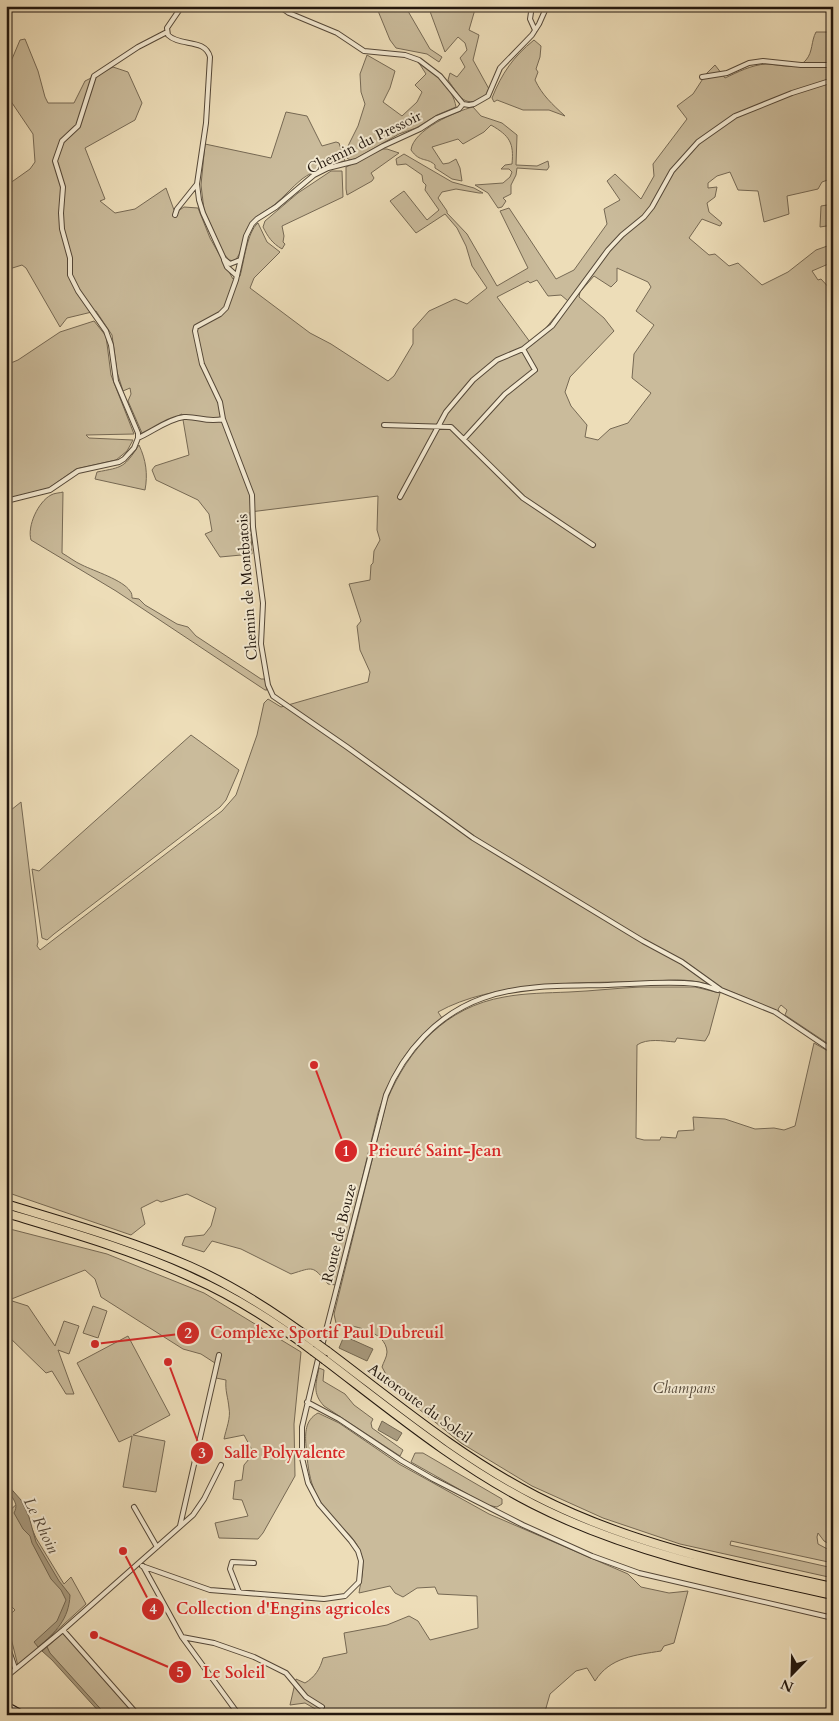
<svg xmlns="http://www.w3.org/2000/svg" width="839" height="1721" viewBox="0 0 839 1721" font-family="Cardo,serif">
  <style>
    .green { fill: #cabb9b; stroke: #766954; fill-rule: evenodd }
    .water { fill: #a89a7e; stroke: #726651 }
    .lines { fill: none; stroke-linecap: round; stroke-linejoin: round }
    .street-casing { stroke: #554838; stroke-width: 6 }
    .secondary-casing { stroke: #22170e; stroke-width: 8 }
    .highway-casing { stroke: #22170e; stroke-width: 10 }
    .street { stroke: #f3e9d1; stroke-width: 4 }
    .secondary { stroke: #f3e9d1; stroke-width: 5.5 }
    .highway { stroke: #edddb8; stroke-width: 8 }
    .highway-bridge-casing { stroke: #22170e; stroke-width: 10; stroke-linecap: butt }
    .highway-bridge { stroke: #edddb8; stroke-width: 8 }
    .labels { text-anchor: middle; stroke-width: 4; stroke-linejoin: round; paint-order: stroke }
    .street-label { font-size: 15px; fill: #22170e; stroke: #f3e9d1 }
    .park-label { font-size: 15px; font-style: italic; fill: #544838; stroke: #f3e9d1 }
    .water-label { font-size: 16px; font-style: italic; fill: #584b3b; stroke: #f3e9d1 }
    .leader { fill: none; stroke: #d62828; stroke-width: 2 }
    .callout-dot { fill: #d62828; stroke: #f3e9d1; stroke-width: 2 }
    .mark-label { font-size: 15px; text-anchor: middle; font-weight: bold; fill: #fff }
    .callout-label { font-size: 16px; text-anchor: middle; font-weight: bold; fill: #d62828; stroke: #f3e9d1; stroke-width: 4; stroke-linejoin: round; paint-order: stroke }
  </style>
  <rect width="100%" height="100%" fill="#edddb8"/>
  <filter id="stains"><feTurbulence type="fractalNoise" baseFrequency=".004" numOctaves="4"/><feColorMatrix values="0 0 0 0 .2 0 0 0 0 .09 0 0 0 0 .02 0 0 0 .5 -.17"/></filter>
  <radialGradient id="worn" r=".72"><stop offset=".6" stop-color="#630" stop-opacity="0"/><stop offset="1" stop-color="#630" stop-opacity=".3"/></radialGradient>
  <path class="green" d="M376 6H405L430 49 442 57 439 62 427 54 396 48 390 40Z
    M428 6H476L469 30 479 35 473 60 489 89 487 96C464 109 461 98 448 80L450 73 457 77 465 67 460 58 467 50 465 43 458 37 445 52Z
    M816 32H833V178L822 182 818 189 787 196 789 214 764 222 758 191 738 190 730 172 717 176 708 183V188L717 187 715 197 707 203 709 212 722 223 720 226 702 219 689 238 709 255 715 254 729 266 738 263 762 285 788 272 816 250 833 244V262L812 271 818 280 821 279 833 292V1047L785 1015 787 1010 781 1005 778 1009 780 1013C754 1002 726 987 698 982 680 978 659 981 641 982 580 982 491 982 438 1012L442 1018C407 1044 391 1073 378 1113L336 1285 328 1284C312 1265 314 1267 291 1274L241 1249 212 1241 204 1252 182 1245 185 1237 204 1235 211 1226 216 1208 187 1194 161 1202 157 1200 141 1208 145 1224 131 1235 6 1192V814L21 802 38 942 37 946 40 950 222 811 236 795 257 735 264 703 268 699 281 707 368 682 370 672 360 650 357 626 361 621 349 584 370 580 371 565 373 563 374 551 380 540 377 530 378 496 250 512 252 554 220 557 205 534 212 531 209 514 198 500 156 480 152 470 155 466 189 455 182 414 142 433 128 401 131 394 130 388 123 391 117 372 112 335 96 311 67 318 60 327 26 268 22 265 6 270V186L30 169 35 162 33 134 6 94V67L12 59 20 40 25 39 38 71 45 97 48 103H74L85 81 113 67 128 72 142 103 135 120 85 148 105 199 100 201 115 213 135 209 166 188 174 210 178 211 184 207 198 208 210 238 233 279 240 276C244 262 247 232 258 223L267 242 280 252 254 278 250 288 310 333 331 344 388 381 394 376 413 344V329L429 311 455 299 467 304 487 288 472 266 466 246 457 228 445 214 416 233 390 201 404 191 427 220 439 210 425 190 426 185 423 182 422 175 406 164 397 165 396 159 404 154 452 182 474 188 483 193H479L456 189 442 192 438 198 447 211V213L467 234 497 286 528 268 500 211 509 208 556 279 574 270 607 224 604 209 620 200 607 181 615 174 641 199 654 176 653 164 687 119 677 106 693 94 706 74 715 65 725 78C738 72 751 65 766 64 778 64 797 71 806 60 813 52 811 41 816 32ZM617 268 648 282 651 287 636 311 654 325 634 354 632 378 651 393 628 423 610 429 598 440 585 437 587 425 571 406 565 392 570 377 614 331 604 318 579 297 580 292 594 276 611 287 617 281ZM537 280 548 296 561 295 568 301 545 329 530 342 497 297 528 281 530 283Z
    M534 40 541 46 540 57 536 69 538 72 535 80C542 95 552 104 565 116L549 110H523L497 100 494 102 492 98C502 73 513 57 534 40Z
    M367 55 395 71 390 88 383 102 402 116 417 102 422 92 415 85 426 74 419 63C435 72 453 88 456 107L437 115 416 128 399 134 355 159 350 160 347 158V148L358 126 365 104 361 92 360 74Z
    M473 107 481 116 502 123 517 135 516 165 537 166 548 161 549 167 547 170 517 168 516 175 511 185V194L503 198 506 201 502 207 498 208 488 193 475 185 503 183 510 177 512 172 509 169H501L505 165 512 164C514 143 510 136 491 125L484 132 463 144 458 139 432 147 443 164 449 163 456 159 460 168 462 181 452 179 435 168V165C427 157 420 163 411 150 413 130 456 111 473 107Z
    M286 112 307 116 322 146 336 142 339 143 345 161C330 165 314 170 302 179 292 187 284 197 274 205 265 212 254 216 248 227 242 237 243 254 234 261L229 260 224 254 204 210 201 185 205 144 271 158Z
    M383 149H387L399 153 371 173 374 178 372 181 347 195 346 189V167Z
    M331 171H342L343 197 282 226 284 236 283 242 285 244 282 249C272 243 268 237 263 227L265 221 298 193Z
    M833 204V225L820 227 821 206Z
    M94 321 106 336 111 375 134 434 86 435 89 438 133 440 127 451 116 460 76 469 49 488 6 499V365L18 360 60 332Z
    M139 445C146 460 148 474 145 490L95 479 97 472C123 467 124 468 139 445Z
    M63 492 62 553C69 557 75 562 82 565 94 571 123 580 130 591 132 593 132 596 132 598L139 599 145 605 177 624 188 627 196 636 261 679H265L267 690H265L116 591 31 540C27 526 38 502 51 495 54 493 60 493 63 492Z
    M191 735 239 770 226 800 220 807 54 934 47 940 42 938 32 869 39 871Z
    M641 987H695L720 993 709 1034 705 1041 677 1038 675 1042C663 1041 647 1038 637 1045L636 1138 644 1140H660L661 1137 676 1138 678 1131 694 1130 693 1117 725 1119 755 1129 774 1128 784 1130 795 1126 814 1043 833 1054V1546L824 1541 818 1533 817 1537 818 1544 833 1552V1563L731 1541 730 1545 833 1568V1578L680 1544 603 1518 532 1486 461 1443 394 1389 382 1367C383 1363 387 1357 387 1352 386 1330 352 1326 336 1323L334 1314 387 1100C409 1048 446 1007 504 997 525 993 547 993 569 992 593 991 617 988 641 987Z
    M6 1228 107 1254 204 1293 301 1352 294 1424 295 1476 263 1533 258 1539 219 1538 215 1523 248 1516 242 1500 233 1499 235 1481 242 1480 244 1465 249 1459 252 1450 244 1435 224 1439C226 1429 231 1418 229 1408 228 1397 225 1391 226 1380L216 1378 218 1365 201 1354 183 1349 101 1297 95 1279 85 1270 9 1300 28 1306 55 1346 64 1321 79 1326 69 1354 58 1350 74 1394H66L52 1371 46 1373 6 1334Z
    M93 1306 107 1311 98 1338 83 1333Z
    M128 1336 170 1415 133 1435 165 1441 156 1492 123 1487 132 1436 119 1442 77 1363Z
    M319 1368 324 1370 323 1381 345 1394 354 1405 373 1419 371 1423 372 1428 403 1450 400 1456 324 1406C312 1393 316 1384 319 1368Z
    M318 1413 339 1423 399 1464 489 1514 628 1574 641 1587 669 1593 688 1591 674 1643 664 1646 661 1651C636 1655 610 1657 595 1681L587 1668 576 1671 550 1694 544 1715H316L317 1710 305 1703 290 1705 296 1679 305 1683C315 1677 320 1669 323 1658L347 1653 344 1633 387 1625 409 1616 418 1621 430 1640 478 1628 477 1596 438 1594 435 1587 417 1588 403 1597 395 1593 390 1586 359 1593C361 1579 366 1565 360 1551 356 1540 345 1530 336 1522 312 1495 309 1481 306 1446 305 1433 305 1420 318 1413Z
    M415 1453H423L502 1499V1504L497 1507 487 1505 411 1462Z
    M20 1501 36 1538 64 1584 71 1577 86 1604 18 1666 6 1618 15 1610 6 1601V1514Z
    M63 1633 135 1715H106L50 1654 47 1647Z"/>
  <path class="water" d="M344 1336 373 1349 367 1361 339 1348Z
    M382 1421 402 1433 397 1441 378 1430Z
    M6 1483 21 1500 29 1517 36 1542 59 1581 70 1595C69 1619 56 1632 38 1647L34 1642 57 1621 66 1600 61 1590 51 1579 32 1543 30 1536 23 1529 14 1513C21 1500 6 1496 6 1483Z
    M47 1647 50 1653 106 1715H102L52 1660 42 1651Z"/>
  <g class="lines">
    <g class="street-casing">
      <path id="street" d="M182 6 167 28 168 35C180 47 205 38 210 57L206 123 197 184 199 200 203 213 224 259 230 264 240 260
        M279 6 289 13 337 33 364 51 405 55 419 60 440 76 463 104
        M532 6 530 19 535 30
        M702 77 727 73 749 63 763 61 801 65H833
        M463 104 459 109 437 118 420 129 383 146 356 161 328 168 314 175 276 207 257 219 252 224 246 236 236 280 226 308 220 314 196 327 195 331 202 364 220 402 223 419 252 495 253 527 263 603 261 644 268 685 273 696 347 747 473 838 643 941 682 962 721 990 775 1012 833 1051
        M463 104 469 105 474 104 488 96 500 68 532 35 539 24 547 6
        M175 215 177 209 197 184
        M224 260 227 267 237 276
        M384 425 451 427 523 498 593 545
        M138 438C152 432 168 419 184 417 198 416 206 423 223 419
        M464 439 505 394 535 370 523 349
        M400 497 446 412 473 380 497 360 523 349 552 326 608 250 622 235 644 217 652 207 672 171 698 142 735 116 792 93 833 80
        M6 501 50 490 78 471 119 462 124 459 134 448 138 438V433L116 381 111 345 106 331 78 291 70 275V258L62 229 61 213 63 187 55 161 62 141 78 126 94 76 138 47 167 32
        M322 1346 386 1095C404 1051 438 1014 483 998 522 984 567 986 608 985 637 984 668 981 696 984 703 985 711 988 718 990
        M307 1402 339 1419 402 1461 433 1479 523 1525 592 1556 639 1573 833 1618
        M134 1507 157 1547
        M180 1526 219 1355
        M142 1566 210 1590 324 1599 345 1596 359 1582 361 1561 358 1551 351 1541 319 1504 308 1483 302 1458V1427L319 1355
        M143 1566 182 1637 239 1715
        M239 1592 230 1569 232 1562 254 1563
        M63 1630 138 1715
        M182 1637 214 1643 254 1657 286 1673 306 1697 322 1707
        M6 1642 15 1668
        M6 1677 63 1630 193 1515 204 1499 221 1465"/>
    </g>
    <g class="secondary-casing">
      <path id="secondary" d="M6 1705 24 1715"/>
    </g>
    <g class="highway-casing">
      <path id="highway" d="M6 1204C68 1223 130 1240 189 1266 234 1286 276 1313 316 1343
        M6 1213C69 1232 133 1250 193 1278 236 1297 276 1323 313 1351
        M327 1351C395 1402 460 1457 536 1496 629 1544 731 1565 833 1587
        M325 1360C392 1411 457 1465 533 1504 627 1552 730 1573 833 1595"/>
    </g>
    <use href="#street" class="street"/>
    <use href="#secondary" class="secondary"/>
    <use href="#highway" class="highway"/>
    <g class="highway-bridge-casing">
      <path id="highway-bridge" d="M316 1343 327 1351
        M313 1351 325 1360"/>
    </g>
    <use href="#highway-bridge" class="highway-bridge"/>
  </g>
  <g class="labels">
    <g class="street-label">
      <text transform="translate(364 142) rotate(-26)" y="5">Chemin du Pressoir</text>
      <text transform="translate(247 587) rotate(-94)" y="5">Chemin de Montbatois</text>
      <text transform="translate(339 1233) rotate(-76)" y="5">Route de Bouze</text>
      <text transform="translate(420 1403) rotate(36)" y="5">Autoroute du Soleil</text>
    </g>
    <g class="park-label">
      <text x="684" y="1393">Champans</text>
    </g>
    <g class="water-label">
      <text transform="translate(42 1525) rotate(64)" y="6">Le Rhoin</text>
    </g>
  </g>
  <path class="leader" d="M314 1065L346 1151M95 1344L188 1333M168 1362L202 1453M123 1551L153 1609M94 1635L180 1672"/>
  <g class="callout-dot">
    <circle cx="314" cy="1065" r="5"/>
    <circle cx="95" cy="1344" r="5"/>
    <circle cx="168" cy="1362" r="5"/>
    <circle cx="123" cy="1551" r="5"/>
    <circle cx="94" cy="1635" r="5"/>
    <circle cx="346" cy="1151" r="12"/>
    <circle cx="188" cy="1333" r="12"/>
    <circle cx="202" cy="1453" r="12"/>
    <circle cx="153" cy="1609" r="12"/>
    <circle cx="180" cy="1672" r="12"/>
  </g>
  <g class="mark-label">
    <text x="346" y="1156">1</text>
    <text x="188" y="1338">2</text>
    <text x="202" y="1458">3</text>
    <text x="153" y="1614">4</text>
    <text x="180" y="1677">5</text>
  </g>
  <g class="callout-label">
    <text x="435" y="1156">Prieuré Saint-Jean</text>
    <text x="327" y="1338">Complexe Sportif Paul Dubreuil</text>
    <text x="285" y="1458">Salle Polyvalente</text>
    <text x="283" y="1614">Collection d'Engins agricoles</text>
    <text x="234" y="1678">Le Soleil</text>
  </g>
  <rect width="839" height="1721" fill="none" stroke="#edddb8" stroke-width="25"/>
  <rect x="8" y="8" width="824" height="1706" fill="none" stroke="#22170e" stroke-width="2.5"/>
  <rect x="12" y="12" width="814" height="1696" fill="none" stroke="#22170e"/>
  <g transform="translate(792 1674) rotate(203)" stroke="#f3e9d1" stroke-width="4" paint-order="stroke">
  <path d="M0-4L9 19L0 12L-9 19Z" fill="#22170e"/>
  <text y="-8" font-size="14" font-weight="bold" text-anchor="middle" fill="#22170e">N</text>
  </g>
  <rect width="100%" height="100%" filter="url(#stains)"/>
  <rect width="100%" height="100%" fill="url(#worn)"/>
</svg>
